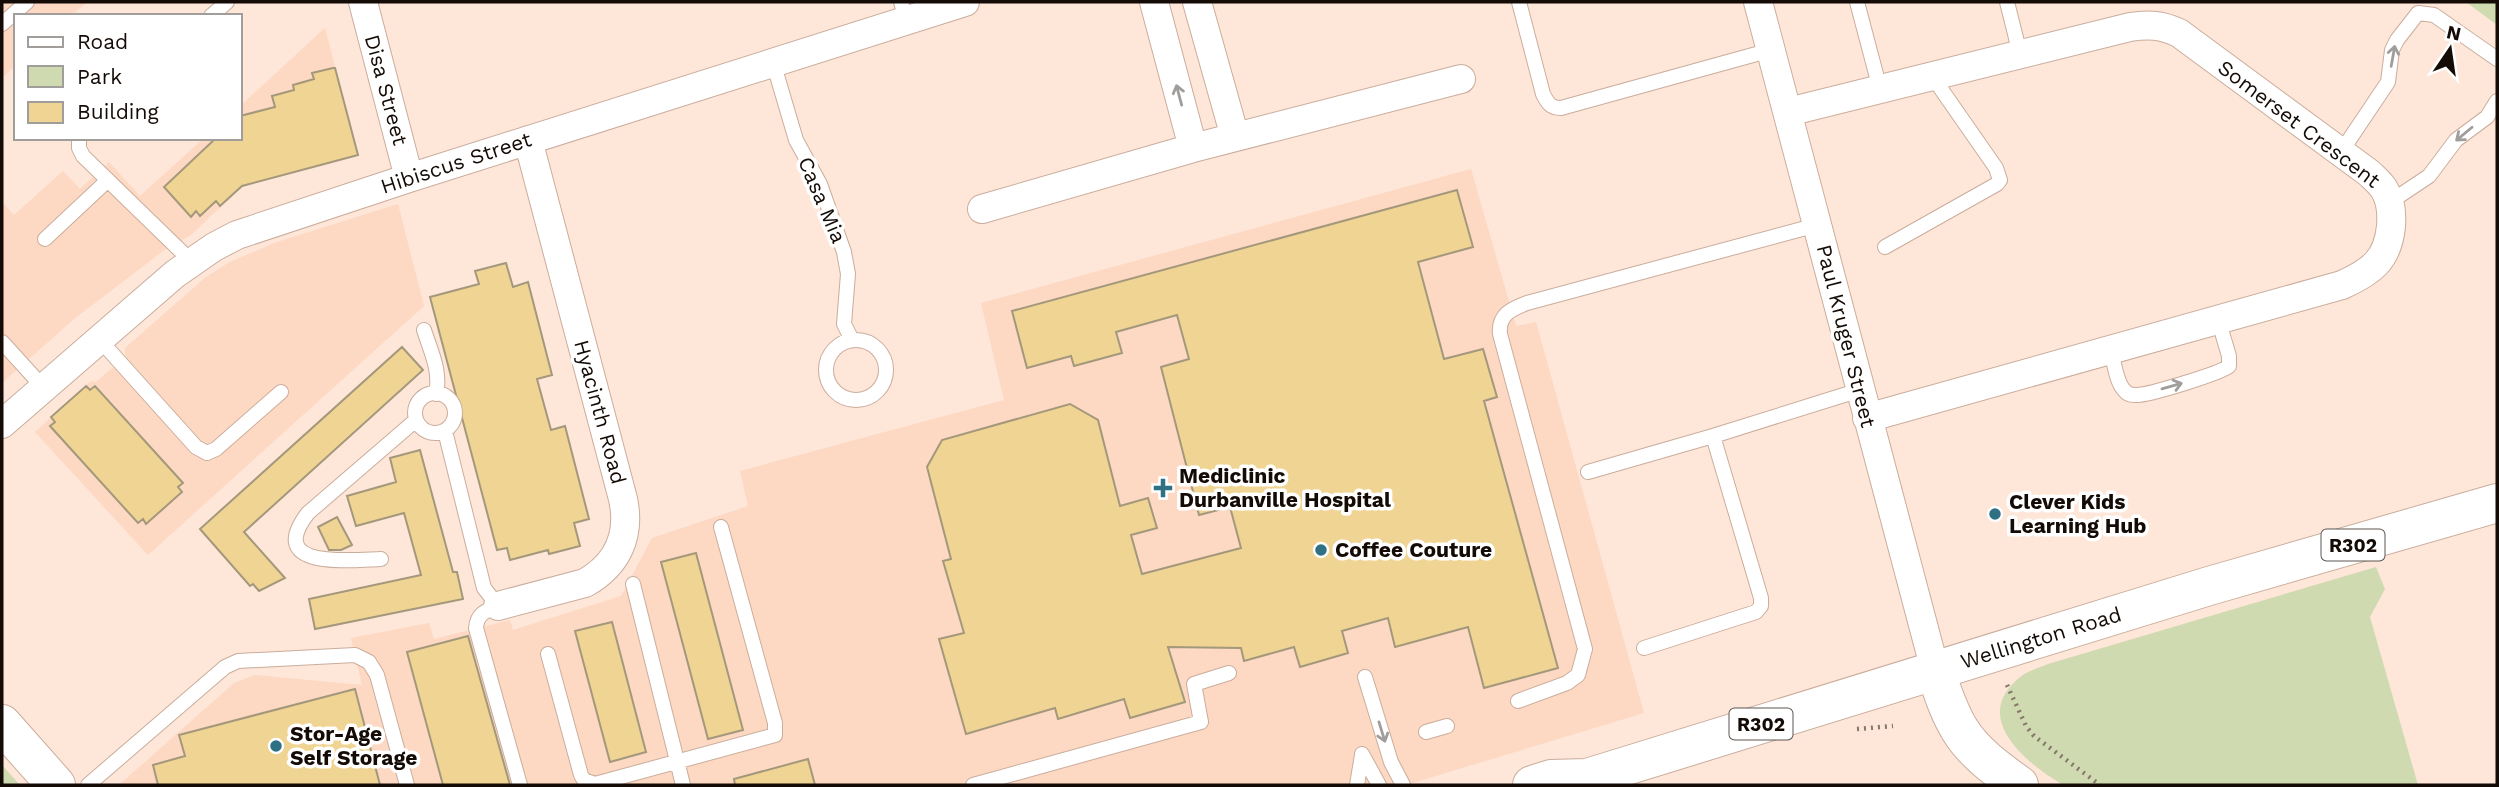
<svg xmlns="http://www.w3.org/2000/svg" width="2499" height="787" viewBox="0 0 2499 787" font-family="'Work Sans',sans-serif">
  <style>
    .built { fill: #fdd8c2 }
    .green { fill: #cfdab0 }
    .building { fill: #f0d493; stroke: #a4987c; stroke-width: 2 }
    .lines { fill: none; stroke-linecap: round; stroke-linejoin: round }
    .lane-casing { stroke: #caad9c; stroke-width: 16 }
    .street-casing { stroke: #caad9c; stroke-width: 30 }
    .secondary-casing { stroke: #caad9c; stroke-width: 40 }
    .primary-casing { stroke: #caad9c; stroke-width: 40 }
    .path { stroke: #86766c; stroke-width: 4.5; stroke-dasharray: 2 5; stroke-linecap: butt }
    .lane { stroke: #fff; stroke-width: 14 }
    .street { stroke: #fff; stroke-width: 28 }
    .secondary { stroke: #fff; stroke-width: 38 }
    .primary { stroke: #fff; stroke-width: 38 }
    .oneway { stroke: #a19d9b }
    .poi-dot { fill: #2f7084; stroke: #fff; stroke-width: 2.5 }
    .labels { text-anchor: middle; stroke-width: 7; stroke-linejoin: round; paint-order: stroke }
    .shield { fill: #fff; stroke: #5a5451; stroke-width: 2 }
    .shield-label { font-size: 19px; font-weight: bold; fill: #140b06 }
    .street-label { font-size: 21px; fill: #140b06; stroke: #fff }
    .poi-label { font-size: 21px; font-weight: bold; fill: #140b06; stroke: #fff; text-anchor: start }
  </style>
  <rect width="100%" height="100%" fill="#fee6d8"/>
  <path class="built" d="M2 2H87L71 16H16V65L2 78Z
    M325 28 358 155 242 186 191 235 163 251 74 319 2 383V202L14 215 63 171 80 189 109 162 140 196 204 138H240V106Z
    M1471 169 1516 326 1536 322 1644 713 1406 785H119L234 683 255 675 362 685 351 638 429 623 434 639 510 620 513 630 621 596 652 538 748 506 740 471 1004 400 981 303Z
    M398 204 424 306 148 555 35 432 91 381 96 382 125 357V348L206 277 228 263 274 243Z"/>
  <path class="green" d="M2466 2H2497V25Z
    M2376 567 2385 589 2370 617 2418 785H2063C2027 764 1970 718 2019 678 2026 671 2039 668 2048 664Z
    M2 765 20 785H2Z"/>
  <path class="building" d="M333 68H335L358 155 242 186 220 206 216 201 200 216 196 211 191 217 164 187 216 138H240V116L275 107 272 96 294 90 293 85 314 79 312 73Z
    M1457 190 1473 247 1418 262 1444 359 1483 349 1497 397 1484 401 1558 668 1484 688 1468 627 1395 647 1388 618 1342 631 1348 653 1300 667 1294 647 1244 661 1241 648 1168 647 1185 702 1130 718 1124 699 1058 719 1055 708 966 734 939 639 964 633 943 561 951 559 927 467 942 440 1070 404 1098 420 1120 506 1148 498 1157 528 1131 535 1142 574 1241 548 1230 507 1199 515 1161 367 1189 359 1177 315 1116 332 1122 353 1074 366 1071 356 1027 368 1012 311Z
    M506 263 513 287 528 282 552 375 537 379 551 430 565 426 589 519 574 523 580 546 549 554 548 550 510 560 507 548 497 550 430 297 479 284 475 271Z
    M402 347 423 370 244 532 285 578 259 591 253 584 250 586 200 529Z
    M86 386 90 390 95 386 183 483 178 487 182 492 146 524 143 519 138 523 50 426 55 422 51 417Z
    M420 450 453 572H457L463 599 315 629 309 599 421 575 404 513 356 526 347 496 396 482 390 458Z
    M337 517 352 545 341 550H329L318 527Z
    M696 553 743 730 708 739 661 562Z
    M612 622 646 752 610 762 575 631Z
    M468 636 510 785H443L407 652Z
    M355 689 380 785H158L153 765 185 756 179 735Z
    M808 759 815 785H735L734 779Z"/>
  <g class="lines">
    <g class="lane-casing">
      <path id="lane" d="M901 2 906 20
        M1519 2 1543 94C1548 104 1551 108 1561 108L1771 50
        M1857 2 1880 89
        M2007 2 2020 54
        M211 16 227 2
        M2 24 27 2
        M773 62 796 140 820 184 844 252 848 274 844 324 852 340
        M79 138V148L83 156 191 261
        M2341 152 2388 82 2392 50 2397 40 2418 13 2434 15 2497 59
        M2390 202 2429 176 2456 140 2487 117 2497 101
        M45 239 108 180
        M1885 247 1997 184 2000 180 1996 168 1932 76
        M424 330C431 352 441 371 436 394
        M99 339 196 447 207 453 216 449 281 392
        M826 370a30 30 0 1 1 60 0a30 30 0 1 1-60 0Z
        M2 342 43 387
        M2111 350C2114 361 2116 383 2125 391 2127 394 2131 395 2135 395 2147 396 2221 373 2229 366V356L2218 319
        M415 413a20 20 0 1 1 40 0a20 20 0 1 1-40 0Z
        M445 431 484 588 498 606C485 611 477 614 476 628L520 785
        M1588 472 1713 436 1860 390
        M381 559C350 560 264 570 308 513L416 420
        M633 584 683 785
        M1644 648 1756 612 1761 606V598L1713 436
        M548 654 581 775 584 780 595 784 775 735V723L721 527
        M1365 677 1391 762 1403 785
        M1518 701 1567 683 1578 675 1585 649 1500 334C1498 315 1511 309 1527 303L1817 225
        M1426 732 1447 726
        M1362 754 1379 785
        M88 785 225 667 238 661 355 655 369 662 377 675 407 785
        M973 785 1201 722 1194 684 1229 673
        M1357 785 1362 755"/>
    </g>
    <g class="street-casing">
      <path id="street" d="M363 2 409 178
        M1154 2 1193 148
        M1197 2 1235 137
        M1758 2 1935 670
        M1788 112 2130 27C2149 24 2162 25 2179 33L2369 173C2374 178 2380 183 2384 189 2391 200 2392 213 2391 226 2388 260 2371 272 2342 285L1867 418
        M982 209 1193 148 1461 79
        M2 424 175 274 214 247 237 235 409 178 965 2
        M498 606 585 583C617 565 631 536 623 499L528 140"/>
    </g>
    <g class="secondary-casing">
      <path id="secondary" d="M1935 670C1942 690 1948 711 1960 730 1973 752 1998 770 2019 785
        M2 724 56 785"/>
    </g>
    <g class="primary-casing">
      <path id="primary" d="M1532 785 1551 779 1587 778 2209 586 2497 503"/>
    </g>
    <path class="path" d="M2007 685 2026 726 2034 736 2100 785
      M1857 729 1893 726"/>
    <use href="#lane" class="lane"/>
    <use href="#street" class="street"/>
    <use href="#secondary" class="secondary"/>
    <use href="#primary" class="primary"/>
  </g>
  <defs><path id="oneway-shaft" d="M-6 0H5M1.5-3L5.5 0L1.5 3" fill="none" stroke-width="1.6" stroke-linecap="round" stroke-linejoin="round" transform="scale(1.75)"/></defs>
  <g class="oneway">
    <use href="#oneway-shaft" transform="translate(2393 56) rotate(-80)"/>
    <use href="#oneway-shaft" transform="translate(1179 95) rotate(-105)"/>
    <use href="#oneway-shaft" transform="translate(2464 134) rotate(140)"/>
    <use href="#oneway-shaft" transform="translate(2172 386) rotate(-16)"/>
    <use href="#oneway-shaft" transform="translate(1382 732) rotate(73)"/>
  </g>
  <g class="poi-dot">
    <path d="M1159.5 477.5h7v7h7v7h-7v7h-7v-7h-7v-7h7z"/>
    <circle cx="1995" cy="514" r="7"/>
    <circle cx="1321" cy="550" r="7"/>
    <circle cx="276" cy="746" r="7"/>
  </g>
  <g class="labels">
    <g class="shield">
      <rect x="2321.5" y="529.5" width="63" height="31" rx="5"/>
      <rect x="1729.5" y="708.5" width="63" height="31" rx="5"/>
    </g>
    <g class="shield-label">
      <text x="2353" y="552">R302</text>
      <text x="1761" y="731">R302</text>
    </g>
    <g class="street-label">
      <text transform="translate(386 90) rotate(75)" y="7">Disa Street</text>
      <text transform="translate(2299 124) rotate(37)" y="7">Somerset Crescent</text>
      <text transform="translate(456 163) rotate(-18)" y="7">Hibiscus Street</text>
      <text transform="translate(822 200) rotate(67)" y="7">Casa Mia</text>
      <text transform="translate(1846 336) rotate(76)" y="7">Paul Kruger Street</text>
      <text transform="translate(600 412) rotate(75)" y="7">Hyacinth Road</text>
      <text transform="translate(2041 638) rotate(-17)" y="7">Wellington Road</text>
    </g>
    <g class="poi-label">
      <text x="1179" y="483">Mediclinic<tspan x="1179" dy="24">Durbanville Hospital</tspan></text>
      <text x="2009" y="509">Clever Kids<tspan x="2009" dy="24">Learning Hub</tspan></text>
      <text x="1335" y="557">Coffee Couture</text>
      <text x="290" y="741">Stor-Age<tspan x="290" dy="24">Self Storage</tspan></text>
    </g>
  </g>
  <rect width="2499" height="787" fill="none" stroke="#140b06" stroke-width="7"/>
  <rect x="14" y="14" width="228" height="126" fill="#ffffff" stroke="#a19d9b" stroke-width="2"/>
  <rect x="28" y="37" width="35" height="10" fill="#ffffff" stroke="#a19d9b" stroke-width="2"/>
  <text x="77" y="49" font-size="21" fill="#140b06">Road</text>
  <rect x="28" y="66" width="35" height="21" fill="#cfdab0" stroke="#a19d9b" stroke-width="2"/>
  <text x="77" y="84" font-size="21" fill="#140b06">Park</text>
  <rect x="28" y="102" width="35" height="21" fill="#f0d493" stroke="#a19d9b" stroke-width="2"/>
  <text x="77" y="119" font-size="21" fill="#140b06">Building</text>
  <g transform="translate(2450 49) rotate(13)" stroke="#ffffff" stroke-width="5" paint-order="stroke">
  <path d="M0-5L12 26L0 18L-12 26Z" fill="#140b06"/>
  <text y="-10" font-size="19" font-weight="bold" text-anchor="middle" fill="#140b06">N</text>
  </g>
</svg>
